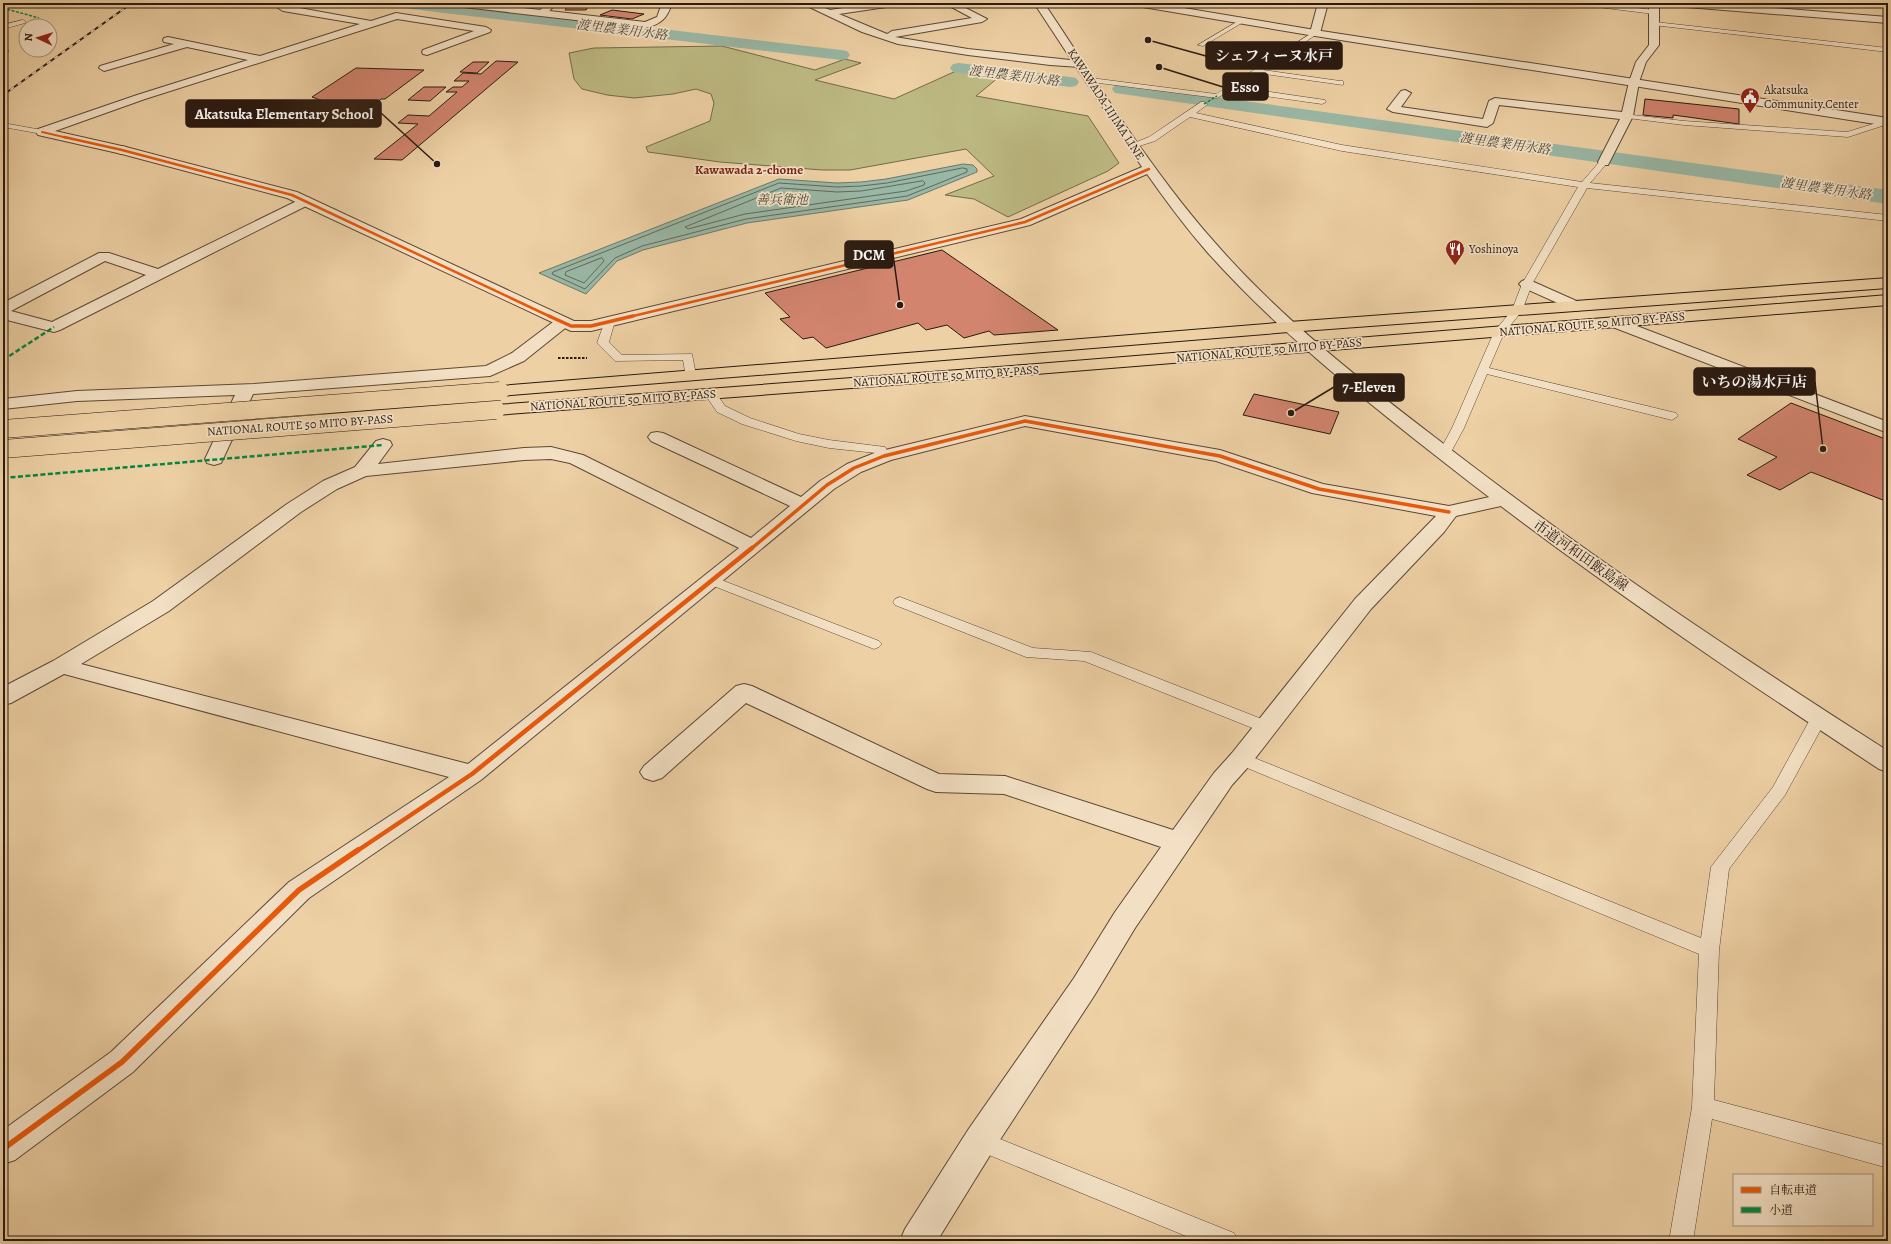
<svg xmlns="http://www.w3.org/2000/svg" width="1891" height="1244" viewBox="0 0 1891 1244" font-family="Alegreya,'Noto Serif JP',serif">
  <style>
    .green { fill: #bdb982; stroke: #746a4a }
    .water { fill: #99b7a5; stroke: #6d786a }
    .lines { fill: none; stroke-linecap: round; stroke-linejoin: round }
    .shore { stroke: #62685b; stroke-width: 1 }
    .canal { fill: #99b7a5; fill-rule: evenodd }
    .building { fill: #d2846f; stroke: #2a1a11 }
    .service-casing { stroke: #5b4836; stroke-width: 1 }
    .minor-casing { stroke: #5b4836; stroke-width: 2 }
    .tertiary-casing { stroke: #5b4836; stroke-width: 2 }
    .trunk-casing { stroke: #2a1a11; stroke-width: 2 }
    .path { stroke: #2a1a11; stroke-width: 2; stroke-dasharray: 2.5 1.5; stroke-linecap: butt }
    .service { fill: #f3e0c4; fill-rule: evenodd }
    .minor { fill: #f3e0c4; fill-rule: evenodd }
    .tertiary { fill: #f3e0c4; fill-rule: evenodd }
    .trunk { fill: #edd0a4; fill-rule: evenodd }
    .rail-casing { stroke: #2a1a11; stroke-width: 2 }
    .rail { stroke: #f3e0c4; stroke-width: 1.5; stroke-dasharray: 4.5; stroke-linecap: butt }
    .trunk-bridge-casing { stroke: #2a1a11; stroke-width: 19; stroke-linecap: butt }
    .trunk-bridge { stroke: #edd0a4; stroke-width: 18 }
    .quiet-far1 { stroke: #00873e; stroke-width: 1.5; stroke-dasharray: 3 1.5; stroke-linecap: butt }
    .quiet { stroke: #00873e; stroke-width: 2.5; stroke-dasharray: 5 2.5; stroke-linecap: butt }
    .cycleway-far4-casing { stroke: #f3e0c4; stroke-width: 3 }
    .cycleway-far3-casing { stroke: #f3e0c4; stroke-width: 4 }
    .cycleway-far2-casing { stroke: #f3e0c4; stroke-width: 5.5 }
    .cycleway-far1-casing { stroke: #f3e0c4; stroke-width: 7 }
    .cycleway-casing { stroke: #f3e0c4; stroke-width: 8 }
    .cycleway-far4 { stroke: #e8590c; stroke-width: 2 }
    .cycleway-far3 { stroke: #e8590c; stroke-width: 2.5 }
    .cycleway-far2 { stroke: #e8590c; stroke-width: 3.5 }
    .cycleway-far1 { stroke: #e8590c; stroke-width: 4.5 }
    .cycleway { stroke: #e8590c; stroke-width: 5.5 }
    .labels { text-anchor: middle; stroke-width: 3.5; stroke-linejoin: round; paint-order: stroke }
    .far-poi-label { font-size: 12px; fill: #2a1a11; stroke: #f3e0c4; text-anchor: start }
    .far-street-label { font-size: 12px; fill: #2a1a11; stroke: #f3e0c4 }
    .far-water-label { font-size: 13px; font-style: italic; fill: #4b493d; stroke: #f3e0c4 }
    .far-neighbourhood-label { font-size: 13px; font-weight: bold; fill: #7a1f14; stroke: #f3e0c4 }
    .street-label { font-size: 14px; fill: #2a1a11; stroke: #f3e0c4 }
    .leader { fill: none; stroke: #2a1a11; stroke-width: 1.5 }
    .callout-dot { fill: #2a1a11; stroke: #f3e0c4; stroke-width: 1.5 }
    .callout { fill: #2a1a11; stroke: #2a1a11; stroke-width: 1.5 }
    .callout-label { font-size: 15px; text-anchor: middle; font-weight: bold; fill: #fff }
  </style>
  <rect width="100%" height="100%" fill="#edd0a4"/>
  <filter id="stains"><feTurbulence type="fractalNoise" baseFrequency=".005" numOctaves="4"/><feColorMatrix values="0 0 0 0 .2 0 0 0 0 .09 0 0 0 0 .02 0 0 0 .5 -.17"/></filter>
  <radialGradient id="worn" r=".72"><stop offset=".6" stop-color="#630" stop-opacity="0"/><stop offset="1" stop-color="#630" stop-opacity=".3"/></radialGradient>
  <path class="green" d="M722 46 815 70 845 59 861 63 815 80 894 99 956 71 999 77 976 96 1088 116 1119 163 1108 171 1008 217 974 199 945 195 994 176 966 149 850 170H822L720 162 648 152 646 147 710 121 714 103 711 94 696 89 673 94 634 98 607 95 582 89 574 79 569 53 594 48Z"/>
  <path class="water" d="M963 164 973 165 977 169V172L908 200 747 223 643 250 617 261 586 294 539 273 779 179 837 183 861 182 886 179Z"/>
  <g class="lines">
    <path class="shore" d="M963 168 967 169V172L907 196 746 219 642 246 615 258 585 289 552 274 553 272 779 183 837 187 861 186 887 183Z
      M923 181 925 183 924 185 906 191 745 214 688 229 685 227 781 188 837 192 861 191Z
      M782 194 805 196 807 198 805 200 763 204 764 201Z
      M602 258 604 261 584 283 565 275 566 272Z"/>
    <path class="canal" d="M395 3H442L841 50 847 51 850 55 847 59 841 60 403 8 398 6Z
      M959 63 1070 77 1076 78 1079 82 1076 86 1070 87 953 72 950 68 953 64Z
      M1121 84 1888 190V204L1115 93 1112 89 1115 85Z"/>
  </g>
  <path class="building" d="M570 3H591L586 10H565Z
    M612 10 644 14 632 19 600 15Z
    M496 61 518 62 402 160 374 159 418 124 398 123 408 115 429 116 457 92H446L453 87H462L469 81H454L463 73 481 74Z
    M473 62H489L477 73 460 72Z
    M356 68 424 70 385 99H381L374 105 345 104 347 102 323 101 312 97Z
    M424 87H446L430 101 408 100Z
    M1645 99 1739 109V124L1673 115V118L1643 115Z
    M942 250 1058 330 994 335 989 331 964 338 947 325 926 330 918 323 826 348 813 337 803 339 780 319 790 317 765 293Z
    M1254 394 1339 412 1330 434 1243 415Z
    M1791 403 1888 440V502L1811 472 1780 490 1747 475 1777 457 1738 439Z"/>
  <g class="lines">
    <g class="service-casing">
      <path id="service" d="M1578 3H1597L1654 10 1657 12 1654 14 1581 5Z
        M23 20 25 21V23L3 29V25Z
        M1240 20 1245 21 1203 46 1198 45Z
        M1655 22 1888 48V52L1653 25 1652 24Z
        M1315 31 1317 32V34L1263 70 1340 81H1343V85L1258 73 1236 87 1325 100 1326 102 1322 104 1230 91 1217 98 1091 82 1087 80 1091 78 1216 94Z
        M3 49 7 50 9 51 3 53Z
        M1201 102H1204L1208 104 1196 113 1342 145 1582 182 1601 160 1604 159 1608 162 1590 183 1888 215V221L1587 188 1532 284 1522 311 1504 333 1489 368 1676 413 1678 416 1672 420 1487 374 1464 428 1450 454 1448 457H1440L1438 454 1452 428 1494 332 1512 310 1522 284 1578 187 1342 151 1190 117 1155 141 1133 148 1129 145 1149 137Z
        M1624 114 1684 121 1847 132 1886 120H1888V124L1848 137 1684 125 1627 118 1623 116Z
        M3 123 42 130 46 132 42 134 3 127Z
        M610 318 615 321 609 342 622 355 692 354 696 375 690 378 686 377 683 360 615 361 597 343 605 321Z
        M710 389 714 390 725 406 750 418 799 434 829 440 885 447 890 456 888 459H880L876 453 829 448 796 441 742 424 717 412 704 393Z
        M711 576 879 641 882 644 879 647 874 649 869 647 706 583 704 580 706 577Z
        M900 597 1033 648 1091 652 1272 723 1274 727 1272 731 1266 733 1260 731 1084 661 1026 657 895 605 893 602 895 599Z
        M1819 712 1825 714 1827 718 1785 795 1729 869 1719 950 1714 1100 1888 1146V1168L1712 1119 1693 1241H1669L1692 1107 1699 954 1235 763 1233 759 1235 755 1241 753 1247 755 1701 938 1711 867 1773 787 1813 714Z
        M980 1131 1234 1233 1238 1241H1198L972 1148 969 1141 972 1134Z"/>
    </g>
    <g class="minor-casing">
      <path id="minor" d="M288 3H302L294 7 371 21 396 13 486 27 491 30 490 32 427 55 423 54 422 52 423 50 474 31 397 19 145 99 55 131 126 147 128 150 126 153 122 154 38 135 36 132 38 129 137 95 248 60 187 47 104 71 99 68 100 66 174 44 164 42 163 40 164 38 168 37 260 56 360 24 283 11 278 8Z
        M546 3H556L546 15H540L538 13Z
        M801 3H814L830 10 875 3H898L893 6 839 14 887 34 892 31 972 18 944 3H956L987 19 982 22 895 37 968 49 1080 61 1085 64 1080 67 1050 65 968 55 898 44 862 32Z
        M1318 3H1328L1320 33 1315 36 1310 33Z
        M1649 3H1659V45L1646 62 1639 82 1633 116 1608 165H1600L1598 162 1620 119 1499 105 1493 123 1487 127 1393 112 1387 109 1401 91 1405 90 1411 93 1401 107 1483 119 1489 101 1495 98 1622 112 1629 82 1636 62 1649 45Z
        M1669 3H1710L1888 17V23L1674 6Z
        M305 197 310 198 312 201 310 204 60 330 54 332 3 319V303L99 253H109L158 269ZM105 261 146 275 52 322 11 311Z
        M1527 279 1581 303 1584 306 1581 309 1576 311 1571 309 1522 287 1519 284 1522 281Z
        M563 317 569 319 571 322 569 325 524 361 490 376 253 394 223 459 221 463 214 465 207 463 205 459 235 395 77 401 3 409V399L77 391 254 384 486 366 512 353 557 319Z
        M1616 318 1888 422V433L1610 326 1608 323 1610 320Z
        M1025 416 1220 450 1323 484 1449 506 1503 494 1510 496 1513 500 1510 504 1456 516 1444 532 1371 609 1250 765 1232 785 1135 928 1094 996 992 1152 937 1241H900L905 1229 968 1130 1074 978 1115 912 1161 847 1004 794 936 792 927 789 746 703 662 778 653 781 644 778 640 772 644 766 736 686 744 684 752 686 939 774 1005 776 1173 830 1214 773 1232 753 1355 599 1436 516 1312 493 1216 461 1025 426 891 460 861 472 834 489 481 780 309 898 133 1072 15 1160 3 1164V1130L111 1052 289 882 449 777 64 674 11 703 3 705V687L53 661 153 601 287 504 323 481 355 467 376 441 383 439 390 441 392 445 378 464 524 448 551 447 583 455 751 538 790 506 651 441 648 437 651 433 657 432 663 433 801 497 820 481 847 464 877 452ZM551 459 570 463 739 548 468 764 81 664 169 611 301 512 337 489 366 476 524 460Z"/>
    </g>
    <g class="tertiary-casing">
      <path id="tertiary" d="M450 3H479L645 22 657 17 662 3H672C667 19 661 24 645 28L455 6Z
        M1034 3H1044C1099 85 1151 171 1217 245 1281 318 1359 379 1436 438 1581 551 1733 652 1888 751V772L1879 769C1728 670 1578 568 1436 456 1356 393 1276 329 1208 253 1186 228 1166 201 1147 174L1030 225 591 331H571L287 198 118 153 116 150 122 146 297 192 574 321H591L1021 219 1142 167Z
        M1132 3H1154L1315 30 1888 118V126L1315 36 1137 6Z"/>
    </g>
    <g class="trunk-casing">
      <path id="trunk" d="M1888 278V288L1289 332 500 396 494 395 491 391 494 387 500 386 1289 322Z
        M1888 295V305L1024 375 496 415 490 414 487 410 490 406 496 405 1024 365Z"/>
    </g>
    <path class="path" d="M558 358H587"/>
    <use href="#service" class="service"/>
    <use href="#minor" class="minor"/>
    <use href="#tertiary" class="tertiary"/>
    <use href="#trunk" class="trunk"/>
    <g class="rail-casing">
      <path id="rail" d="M3 95 132 3"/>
    </g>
    <use href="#rail" class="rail"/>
    <g class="trunk-bridge-casing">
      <path id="trunk-bridge" d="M3 429 500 391
        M3 449 496 410"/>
    </g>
    <use href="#trunk-bridge" class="trunk-bridge"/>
    <path class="quiet-far1" d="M3 8 39 18
      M1204 104 1217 96"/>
    <path class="quiet" d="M3 360 54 327
      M3 478 383 445"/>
    <g class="cycleway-far4-casing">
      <path id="cycleway-far4" d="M42 132 68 138"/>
    </g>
    <g class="cycleway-far3-casing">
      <path id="cycleway-far3" d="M64 137 122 150 292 195 551 317
        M629 317 1025 222 1149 169"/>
    </g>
    <g class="cycleway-far2-casing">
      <path id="cycleway-far2" d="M549 316 571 326H591L633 316
        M751 549 827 485 854 468 884 456 1025 421 1220 456 1319 489 1449 512"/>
    </g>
    <g class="cycleway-far1-casing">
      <path id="cycleway-far1" d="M357 851 472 774 752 548"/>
    </g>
    <g class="cycleway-casing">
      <path id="cycleway" d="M3 1149 122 1062 299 890 358 850"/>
    </g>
    <use href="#cycleway-far4" class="cycleway-far4"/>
    <use href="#cycleway-far3" class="cycleway-far3"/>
    <use href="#cycleway-far2" class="cycleway-far2"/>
    <use href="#cycleway-far1" class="cycleway-far1"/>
    <use href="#cycleway" class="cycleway"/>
  </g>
  <defs>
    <g id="civic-pin" transform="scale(1)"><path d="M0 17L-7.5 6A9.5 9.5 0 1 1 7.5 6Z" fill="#8f2418" stroke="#f3e0c4"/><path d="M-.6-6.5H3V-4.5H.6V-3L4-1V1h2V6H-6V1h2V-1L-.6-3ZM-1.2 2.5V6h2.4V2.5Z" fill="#fff"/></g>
    <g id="restaurant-pin" transform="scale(1)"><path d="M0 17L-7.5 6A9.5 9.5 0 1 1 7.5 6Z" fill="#8f2418" stroke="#f3e0c4"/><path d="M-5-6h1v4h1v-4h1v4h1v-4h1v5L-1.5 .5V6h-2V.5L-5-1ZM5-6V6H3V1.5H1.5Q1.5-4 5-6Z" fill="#fff"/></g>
  </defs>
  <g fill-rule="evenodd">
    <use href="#civic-pin" x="1750" y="97"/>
    <use href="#restaurant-pin" x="1455" y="249"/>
  </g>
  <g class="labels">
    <g class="far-poi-label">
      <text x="1764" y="94">Akatsuka<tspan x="1764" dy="14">Community Center</tspan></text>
      <text x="1469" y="253">Yoshinoya</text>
    </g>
    <g class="far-street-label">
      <text transform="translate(1106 104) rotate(57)" y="4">KAWAWADA-IIJIMA LINE</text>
      <text transform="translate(1592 324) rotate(-5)" y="4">NATIONAL ROUTE 50 MITO BY-PASS</text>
      <text transform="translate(1269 350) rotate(-5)" y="4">NATIONAL ROUTE 50 MITO BY-PASS</text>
      <text transform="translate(946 376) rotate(-4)" y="4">NATIONAL ROUTE 50 MITO BY-PASS</text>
      <text transform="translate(623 400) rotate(-4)" y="4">NATIONAL ROUTE 50 MITO BY-PASS</text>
      <text transform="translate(300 425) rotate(-4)" y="4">NATIONAL ROUTE 50 MITO BY-PASS</text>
    </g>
    <g class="far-water-label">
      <text transform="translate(622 29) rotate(7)" y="5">渡里農業用水路</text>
      <text transform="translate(1014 75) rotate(7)" y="5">渡里農業用水路</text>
      <text transform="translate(1505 143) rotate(8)" y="5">渡里農業用水路</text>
      <text transform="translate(1826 188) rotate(8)" y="5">渡里農業用水路</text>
      <text x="782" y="204">善兵衛池</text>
    </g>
    <g class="far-neighbourhood-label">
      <text x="749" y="174">Kawawada 2-chome</text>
    </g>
    <g class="street-label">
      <text transform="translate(1581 555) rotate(35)" y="5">市道河和田飯島線</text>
    </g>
  </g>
  <path class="leader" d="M1148 40L1206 56M1159 67L1223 87M437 164L381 113M900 305L893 254M1823 449L1815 382M1291 413L1334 387"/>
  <g class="callout-dot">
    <circle cx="1148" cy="40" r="4"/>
    <circle cx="1159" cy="67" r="4"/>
    <circle cx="437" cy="164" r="4"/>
    <circle cx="900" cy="305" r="4"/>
    <circle cx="1823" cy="449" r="4"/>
    <circle cx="1291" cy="413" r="4"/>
  </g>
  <g class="callout">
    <rect x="1206" y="42" width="136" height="27" rx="4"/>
    <rect x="1223" y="73" width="45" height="27" rx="4"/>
    <rect x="186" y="100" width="195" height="27" rx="4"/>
    <rect x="845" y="241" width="48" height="27" rx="4"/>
    <rect x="1694" y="368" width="121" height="27" rx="4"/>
    <rect x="1334" y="374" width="70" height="27" rx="4"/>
  </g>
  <g class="callout-label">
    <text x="1274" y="61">シェフィーヌ水戸</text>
    <text x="1245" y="92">Esso</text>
    <text x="284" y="119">Akatsuka Elementary School</text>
    <text x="869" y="260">DCM</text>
    <text x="1754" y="387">いちの湯水戸店</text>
    <text x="1369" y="392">7-Eleven</text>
  </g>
  <rect width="1891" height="1244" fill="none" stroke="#edd0a4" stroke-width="16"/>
  <rect x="4" y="4" width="1883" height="1236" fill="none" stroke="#2a1a11" stroke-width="2"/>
  <rect x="8" y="8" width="1875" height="1228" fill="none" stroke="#2a1a11"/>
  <rect x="1733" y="1174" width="140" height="52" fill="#f3e0c4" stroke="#a3917c"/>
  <rect x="1741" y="1187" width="20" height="6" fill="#e8590c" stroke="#a3917c"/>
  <text x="1769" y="1194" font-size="12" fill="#2a1a11">自転車道</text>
  <rect x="1741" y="1207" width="20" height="6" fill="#00873e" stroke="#a3917c"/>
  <text x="1769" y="1214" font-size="12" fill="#2a1a11">小道</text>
  <g transform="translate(38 38) rotate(274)"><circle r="19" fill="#f3e0c4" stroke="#a3917c"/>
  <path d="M0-3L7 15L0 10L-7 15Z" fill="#8f2418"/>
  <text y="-6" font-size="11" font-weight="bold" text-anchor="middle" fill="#2a1a11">N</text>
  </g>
  <rect width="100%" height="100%" filter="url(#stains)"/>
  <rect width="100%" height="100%" fill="url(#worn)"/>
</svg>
